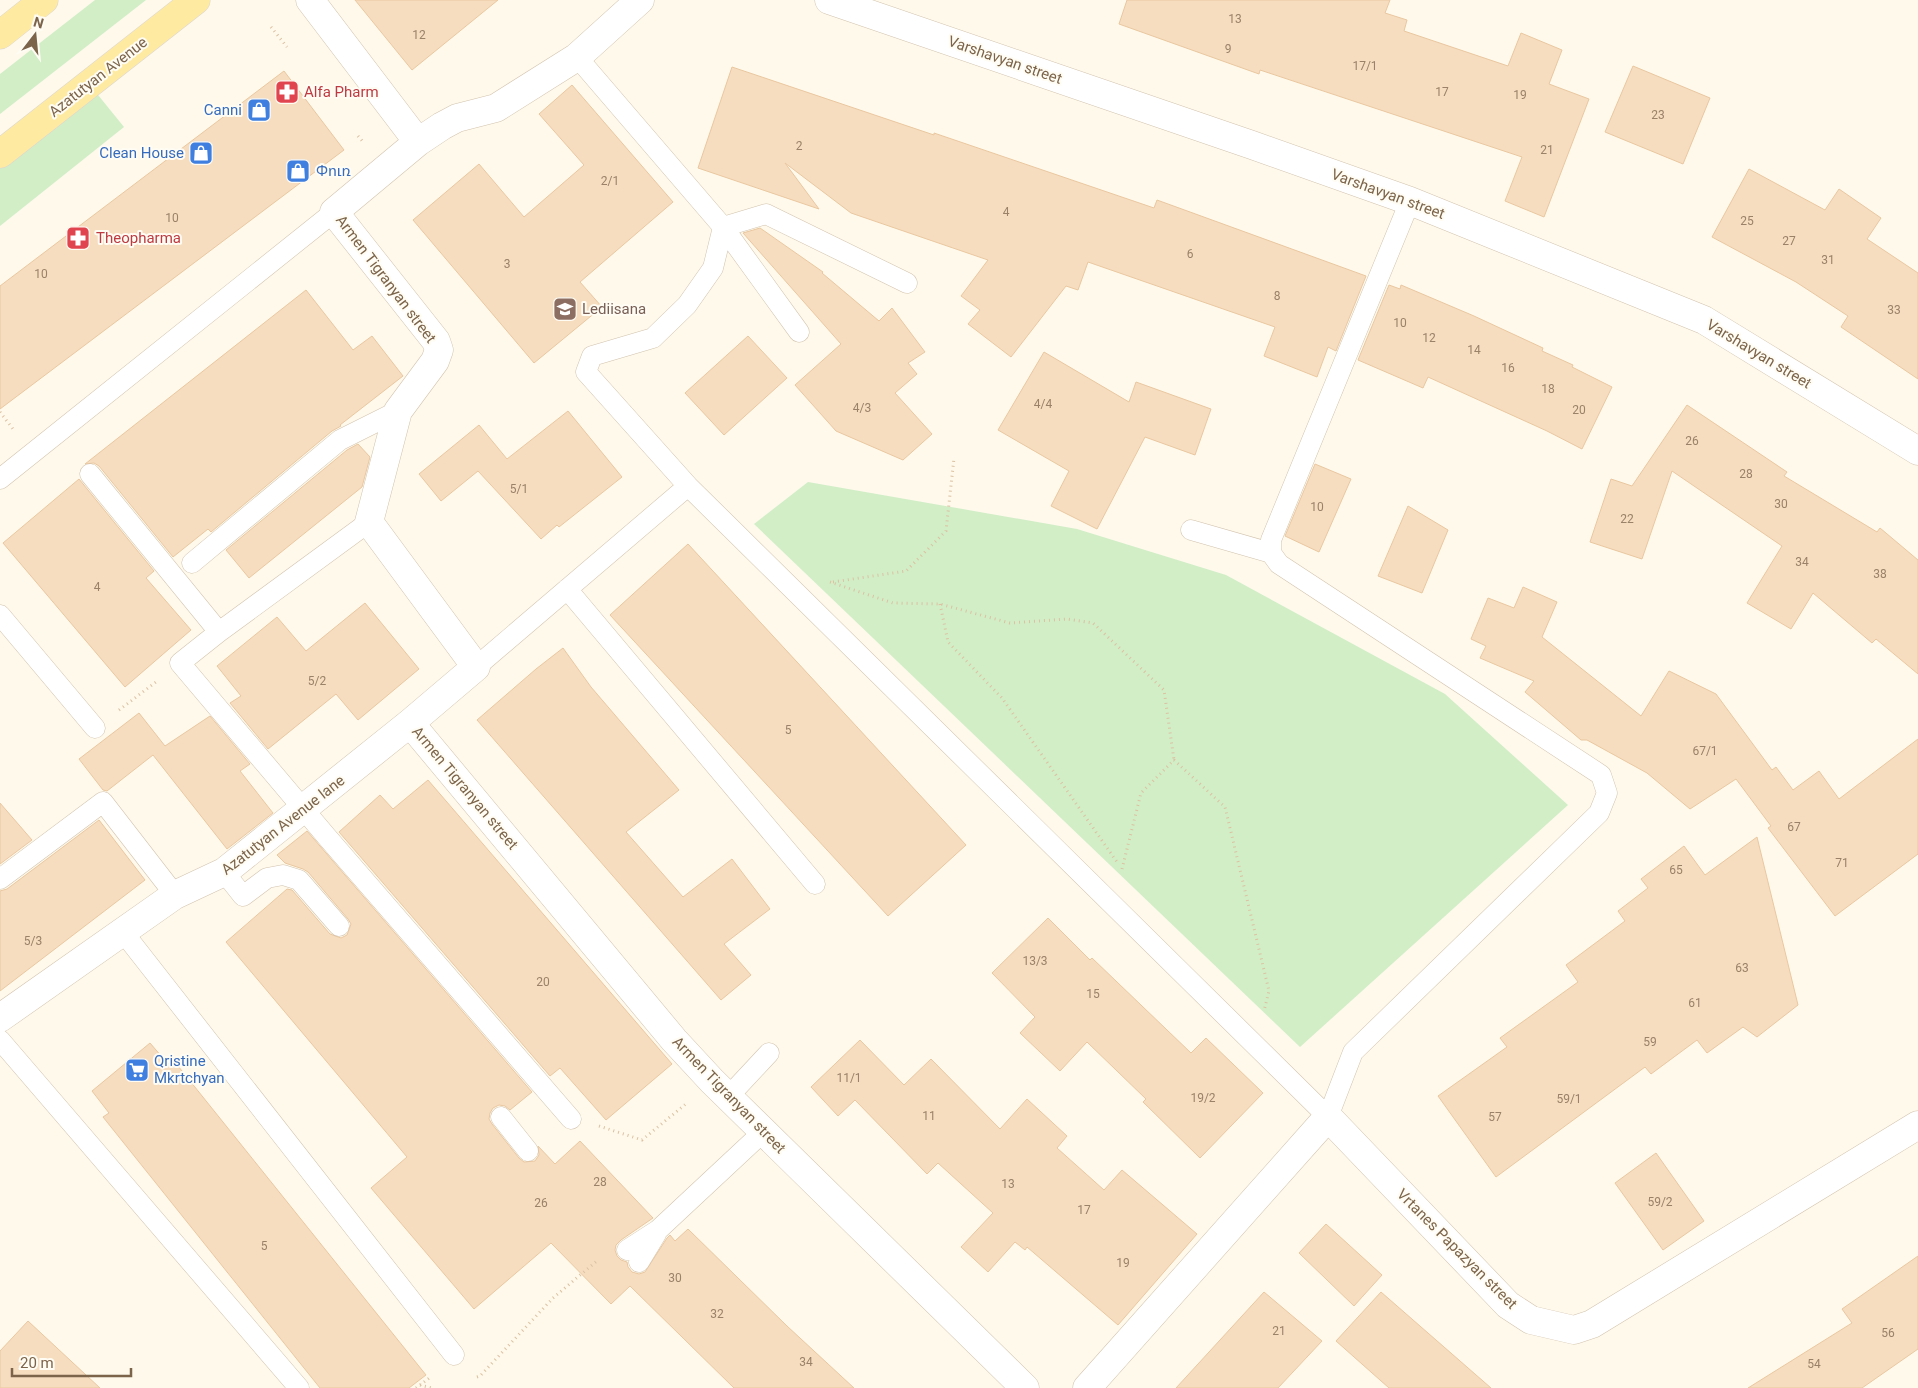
<svg xmlns="http://www.w3.org/2000/svg" width="1918" height="1388" viewBox="0 0 1918 1388" font-family="Roboto,'Noto Sans Armenian',sans-serif">
  <style>
    .green { fill: #d1eec7 }
    .building { fill: #f6ddc0; stroke: #eac79f }
    .lines { fill: none; stroke-linecap: round; stroke-linejoin: round }
    .lane-casing { stroke: #d3c3ae; stroke-width: 21 }
    .street-casing { stroke: #d3c3ae; stroke-width: 29 }
    .primary-casing { stroke: #ddd7d0; stroke-width: 29 }
    .path { stroke: #dcc1a2; stroke-width: 3; stroke-dasharray: 1 4; stroke-linecap: butt }
    .lane { stroke: #fff; stroke-width: 20 }
    .street { stroke: #fff; stroke-width: 28 }
    .primary { stroke: #ffeaa1; stroke-width: 28 }
    .labels { text-anchor: middle; stroke-width: 4; stroke-linejoin: round; paint-order: stroke }
    .number-label { font-size: 12px; fill: #9a8268 }
    .street-label { font-size: 15px; fill: #7c644a; stroke: #fffcf3 }
    .health-label { font-size: 15px; fill: #be3a42; stroke: #fffcf3; text-anchor: start }
    .shop-label { font-size: 15px; fill: #366cbe; stroke: #fffcf3; text-anchor: end }
    .education-label { font-size: 15px; fill: #785e54; stroke: #fffcf3; text-anchor: start }
  </style>
  <rect width="100%" height="100%" fill="#fef9eb"/>
  <path class="green" d="M95 0H146L0 114V74Z
    M94 90 124 127 0 226V165Z
    M808 482 1077 529 1226 575 1445 694 1568 805 1300 1047 754 524Z"/>
  <path class="building" d="M355 0H498L412 70Z
    M1127 0H1390L1385 13 1407 20 1404 31 1508 66 1521 33 1562 50 1549 84 1589 99 1544 217 1505 201 1522 157 1260 70 1259 74 1119 24Z
    M1633 66 1710 98 1683 164 1605 132Z
    M732 67 934 135V133L1154 208 1157 200 1366 276 1336 351 1328 347 1317 377 1264 356 1275 327 1088 262 1078 290 1066 286 1011 357 968 324 980 310 961 296 988 260 851 213 785 163 819 209 698 168Z
    M284 71 344 150 0 409V286Z
    M572 85 673 202 580 282 602 307 534 363 413 220 479 164 524 217 584 165 539 114Z
    M1749 169 1825 210 1839 189 1881 218 1867 239 1918 273V379L1841 327 1848 316 1796 282 1712 237Z
    M760 228 823 272 822 273 879 321 892 308 925 352 908 363 917 374 895 393 932 434 903 460 836 431 795 385 841 344 743 233Z
    M1389 285 1400 289 1401 285 1474 316 1543 348 1542 351 1573 365 1572 367 1612 387 1582 449 1547 431 1428 377 1423 388 1358 360Z
    M306 290 353 350 372 336 403 376 340 425 341 426 332 431 211 532 208 529 173 557 99 466 94 463 85 464Z
    M748 336 787 378 724 435 685 393Z
    M1044 352 1129 402 1136 382 1211 409 1195 455 1145 437 1097 529 1051 506 1069 471 998 430Z
    M1687 405 1787 472 1784 476 1877 532 1880 528 1918 560V674L1876 639 1872 643 1813 593 1791 629 1747 603 1782 546 1672 471 1642 559 1590 542 1611 479 1632 486Z
    M568 411 622 477 559 527 557 525 541 539 478 471 441 501 419 474 479 425 507 459Z
    M358 444 370 457 362 487 249 578 226 550 347 450Z
    M1315 464 1351 479 1319 552 1285 536Z
    M79 479 154 571 146 578 191 630 125 687 3 543Z
    M1408 506 1448 530 1422 593 1378 576Z
    M688 544 966 845 888 916 610 615Z
    M1523 587 1557 602 1542 637 1641 716 1669 671 1716 694 1772 770 1776 767 1793 790 1819 771 1839 799 1918 739V854L1835 916 1768 828 1771 826 1736 779 1690 809 1647 773 1587 740H1581L1525 692 1534 681 1480 658 1486 646 1471 639 1488 598 1514 608Z
    M365 603 419 669 358 720 336 694 268 749 230 703 241 696 217 666 277 617 306 651Z
    M563 648 591 687 679 790 626 832 683 897 732 859 770 909 724 944 751 975 721 1000 477 720 536 669Z
    M139 713 165 746 210 716 250 764 240 771 273 813 227 849 153 755 107 791 103 790 79 759Z
    M428 780 672 1064 606 1120 560 1068 550 1076 339 832 380 795 393 809Z
    M0 803 32 840 0 864Z
    M99 820 145 880 0 991V891L7 889Z
    M307 831 532 1092 510 1110 505 1106 499 1105 493 1108 490 1113 489 1119 492 1124 519 1158 524 1162 535 1161 539 1155 538 1146 555 1164 580 1141 653 1218 621 1240 616 1245 615 1250 617 1256 621 1260 627 1262 628 1267 632 1272 639 1274 645 1272 667 1238 670 1235 675 1241 688 1229 787 1326 854 1388H734L630 1286 611 1304 551 1243 474 1309 371 1188 407 1157 226 942 287 889 292 890 330 934 341 938 347 935 351 924 348 919 308 872 303 869 285 863 277 855Z
    M1757 837 1798 1005 1757 1037 1743 1027 1707 1053 1697 1040 1651 1074 1645 1067 1496 1177 1438 1096 1507 1047 1500 1038 1578 982 1566 965 1625 921 1618 911 1648 888 1641 879 1684 846 1705 875Z
    M1048 918 1090 960 1092 958 1191 1053 1206 1038 1263 1093 1200 1158 1143 1102 1146 1099 1087 1042 1060 1071 1020 1033 1035 1017 992 973Z
    M860 1040 904 1085 931 1059 1000 1129 1027 1099 1067 1136 1057 1148 1104 1190 1122 1170 1197 1234 1118 1325 1027 1247 1025 1250 1015 1242 988 1272 961 1247 993 1213 938 1163 927 1174 855 1100 838 1116 811 1087Z
    M150 1043 168 1064 174 1061 426 1375 409 1388H320L103 1117 109 1113 92 1091Z
    M1656 1153 1704 1221 1663 1250 1615 1183Z
    M1326 1224 1382 1275 1354 1306 1299 1253Z
    M1918 1256V1349L1862 1388H1748L1852 1323 1842 1309Z
    M1264 1292 1322 1341 1278 1388H1176Z
    M1381 1292 1491 1388H1389L1336 1341Z
    M28 1321 100 1388H0V1351Z"/>
  <g class="lines">
    <g class="lane-casing">
      <path id="lane" d="M577 57 723 227 766 214 907 283
        M723 227 799 332
        M90 474 219 632
        M0 479 334 212
        M688 486 586 372 592 356 653 338 687 305 713 268 723 227
        M369 522 219 632 180 663 327 837 571 1119
        M1191 530 1271 553
        M192 563 340 440 398 411
        M567 589 815 884
        M0 615 95 728
        M476 667 688 486 1328 1117 1353 1052 1599 813 1607 793 1601 775 1279 564 1271 553V540L1410 201
        M224 872 243 896 267 878 283 875 299 880 339 926
        M0 879 103 802 175 895
        M123 932 454 1355
        M0 1040 299 1388
        M728 1097 769 1053
        M501 1117 528 1151
        M627 1250 658 1230 763 1132
        M639 1262 656 1234"/>
    </g>
    <g class="street-casing">
      <path id="street" d="M310 0 418 142
        M640 0 577 57 496 108 457 118 442 126 418 142 334 212 436 341 439 350 435 361 398 411 369 522 476 667 410 723 674 1040 712 1081 1025 1388
        M829 0 1252 145 1410 201 1704 320 1918 451
        M0 1018 175 895 224 872 410 723
        M1087 1388 1328 1117 1508 1305 1531 1320 1574 1330 1592 1324 1918 1125"/>
    </g>
    <g class="primary-casing">
      <path id="primary" d="M0 35 44 0
        M0 154 196 0"/>
    </g>
    <path class="path" d="M271 27 287 47
      M358 136 364 143
      M0 412 13 429
      M830 582 893 603 940 604 1010 623 1067 619 1093 623 1164 690 1174 760
      M833 582 906 571 946 531 954 458
      M940 604 948 642 1002 698 1117 862
      M119 710 156 682
      M1122 869 1141 793 1174 760 1225 807 1269 991 1264 1011
      M599 1126 642 1140 687 1103
      M477 1377 480 1376 553 1298 598 1260
      M420 1385 432 1388
      M416 1388 432 1376"/>
    <use href="#lane" class="lane"/>
    <use href="#street" class="street"/>
    <use href="#primary" class="primary"/>
  </g>
  <defs>
    <g id="pharmacy-square" transform="scale(1.25)"><rect x="-9" y="-9" width="18" height="18" rx="4" fill="#e0444e" stroke="#fffcf3"/><path d="M-2-6h4v4h4v4h-4v4h-4v-4h-4v-4h4Z" fill="#fff"/></g>
    <g id="shop-square" transform="scale(1.25)"><rect x="-9" y="-9" width="18" height="18" rx="4" fill="#3f7fe0" stroke="#fffcf3"/><path d="M-5-2.5h2.3a2.7 3.5 0 0 1 5.4 0H5L5.5 6h-11ZM-1.5-2.5h3a1.5 2.3 0 0 0-3 0Z" fill="#fff"/></g>
    <g id="school-square" transform="scale(1.25)"><rect x="-9" y="-9" width="18" height="18" rx="4" fill="#8d6e63" stroke="#fffcf3"/><path d="M0-5L7-2L0 1L-7-2ZM-4 1L0 2.5L4 1V4Q0 6-4 4Z" fill="#fff"/></g>
    <g id="supermarket-square" transform="scale(1.25)"><rect x="-9" y="-9" width="18" height="18" rx="4" fill="#3f7fe0" stroke="#fffcf3"/><path d="M-6-5.5h2.5l.6 2H6L4.5 2H-2.5L-4.4-4H-6ZM-1.5 3.2a1.3 1.3 0 1 0 .1 0ZM3 3.2a1.3 1.3 0 1 0 .1 0Z" fill="#fff"/></g>
  </defs>
  <g fill-rule="evenodd">
    <use href="#pharmacy-square" x="287" y="92"/>
    <use href="#shop-square" x="259" y="110"/>
    <use href="#shop-square" x="201" y="153"/>
    <use href="#shop-square" x="298" y="171"/>
    <use href="#pharmacy-square" x="78" y="238"/>
    <use href="#school-square" x="565" y="309"/>
    <use href="#supermarket-square" x="137" y="1070"/>
  </g>
  <g class="labels">
    <g class="number-label">
      <text x="1235" y="23">13</text>
      <text x="419" y="39">12</text>
      <text x="1228" y="53">9</text>
      <text x="1365" y="70">17/1</text>
      <text x="1442" y="96">17</text>
      <text x="1520" y="99">19</text>
      <text x="1658" y="119">23</text>
      <text x="799" y="150">2</text>
      <text x="1547" y="154">21</text>
      <text x="610" y="185">2/1</text>
      <text x="1006" y="216">4</text>
      <text x="172" y="222">10</text>
      <text x="1747" y="225">25</text>
      <text x="1789" y="245">27</text>
      <text x="1190" y="258">6</text>
      <text x="1828" y="264">31</text>
      <text x="507" y="268">3</text>
      <text x="41" y="278">10</text>
      <text x="1277" y="300">8</text>
      <text x="1894" y="314">33</text>
      <text x="1400" y="327">10</text>
      <text x="1429" y="342">12</text>
      <text x="1474" y="354">14</text>
      <text x="1508" y="372">16</text>
      <text x="1548" y="393">18</text>
      <text x="1043" y="408">4/4</text>
      <text x="862" y="412">4/3</text>
      <text x="1579" y="414">20</text>
      <text x="1692" y="445">26</text>
      <text x="1746" y="478">28</text>
      <text x="519" y="493">5/1</text>
      <text x="1781" y="508">30</text>
      <text x="1317" y="511">10</text>
      <text x="1627" y="523">22</text>
      <text x="1802" y="566">34</text>
      <text x="1880" y="578">38</text>
      <text x="97" y="591">4</text>
      <text x="317" y="685">5/2</text>
      <text x="788" y="734">5</text>
      <text x="1705" y="755">67/1</text>
      <text x="1794" y="831">67</text>
      <text x="1842" y="867">71</text>
      <text x="1676" y="874">65</text>
      <text x="33" y="945">5/3</text>
      <text x="1035" y="965">13/3</text>
      <text x="1742" y="972">63</text>
      <text x="543" y="986">20</text>
      <text x="1093" y="998">15</text>
      <text x="1695" y="1007">61</text>
      <text x="1650" y="1046">59</text>
      <text x="849" y="1082">11/1</text>
      <text x="1203" y="1102">19/2</text>
      <text x="1569" y="1103">59/1</text>
      <text x="929" y="1120">11</text>
      <text x="1495" y="1121">57</text>
      <text x="600" y="1186">28</text>
      <text x="1008" y="1188">13</text>
      <text x="1660" y="1206">59/2</text>
      <text x="541" y="1207">26</text>
      <text x="1084" y="1214">17</text>
      <text x="264" y="1250">5</text>
      <text x="1123" y="1267">19</text>
      <text x="675" y="1282">30</text>
      <text x="717" y="1318">32</text>
      <text x="1279" y="1335">21</text>
      <text x="1888" y="1337">56</text>
      <text x="806" y="1366">34</text>
      <text x="1814" y="1368">54</text>
    </g>
    <g class="street-label">
      <text transform="translate(1005 60) rotate(19)" y="5">Varshavyan street</text>
      <text transform="translate(98 77) rotate(-38)" y="5">Azatutyan Avenue</text>
      <text transform="translate(1388 194) rotate(20)" y="5">Varshavyan street</text>
      <text transform="translate(386 279) rotate(53)" y="5">Armen Tigranyan street</text>
      <text transform="translate(1759 354) rotate(31)" y="5">Varshavyan street</text>
      <text transform="translate(465 788) rotate(50)" y="5">Armen Tigranyan street</text>
      <text transform="translate(283 825) rotate(-38)" y="5">Azatutyan Avenue lane</text>
      <text transform="translate(729 1095) rotate(46)" y="5">Armen Tigranyan street</text>
      <text transform="translate(1457 1249) rotate(45)" y="5">Vrtanes Papazyan street</text>
    </g>
    <g class="health-label">
      <text x="304" y="97">Alfa Pharm</text>
      <text x="96" y="243">Theopharma</text>
    </g>
    <g class="shop-label">
      <text x="242" y="115">Canni</text>
      <text x="184" y="158">Clean House</text>
      <text x="316" y="176" text-anchor="start">Փուռ</text>
      <text x="154" y="1066" text-anchor="start">Qristine<tspan x="154" dy="17">Mkrtchyan</tspan></text>
    </g>
    <g class="education-label">
      <text x="582" y="314">Lediisana</text>
    </g>
  </g>
  <g transform="translate(35 35) rotate(16)" stroke="#fffcf3" stroke-width="4" paint-order="stroke">
  <path d="M0-4L9 19L0 12L-9 19Z" fill="#7c644a"/>
  <text y="-8" font-size="14" font-weight="bold" text-anchor="middle" fill="#7c644a">N</text>
  </g>
  <path d="M12 1368v8h119v-8" fill="none" stroke="#7c644a" stroke-width="2.5"/>
  <text x="20" y="1368" font-size="15" fill="#7c644a" stroke="#fffcf3" stroke-width="4" paint-order="stroke">20 m</text>
</svg>
